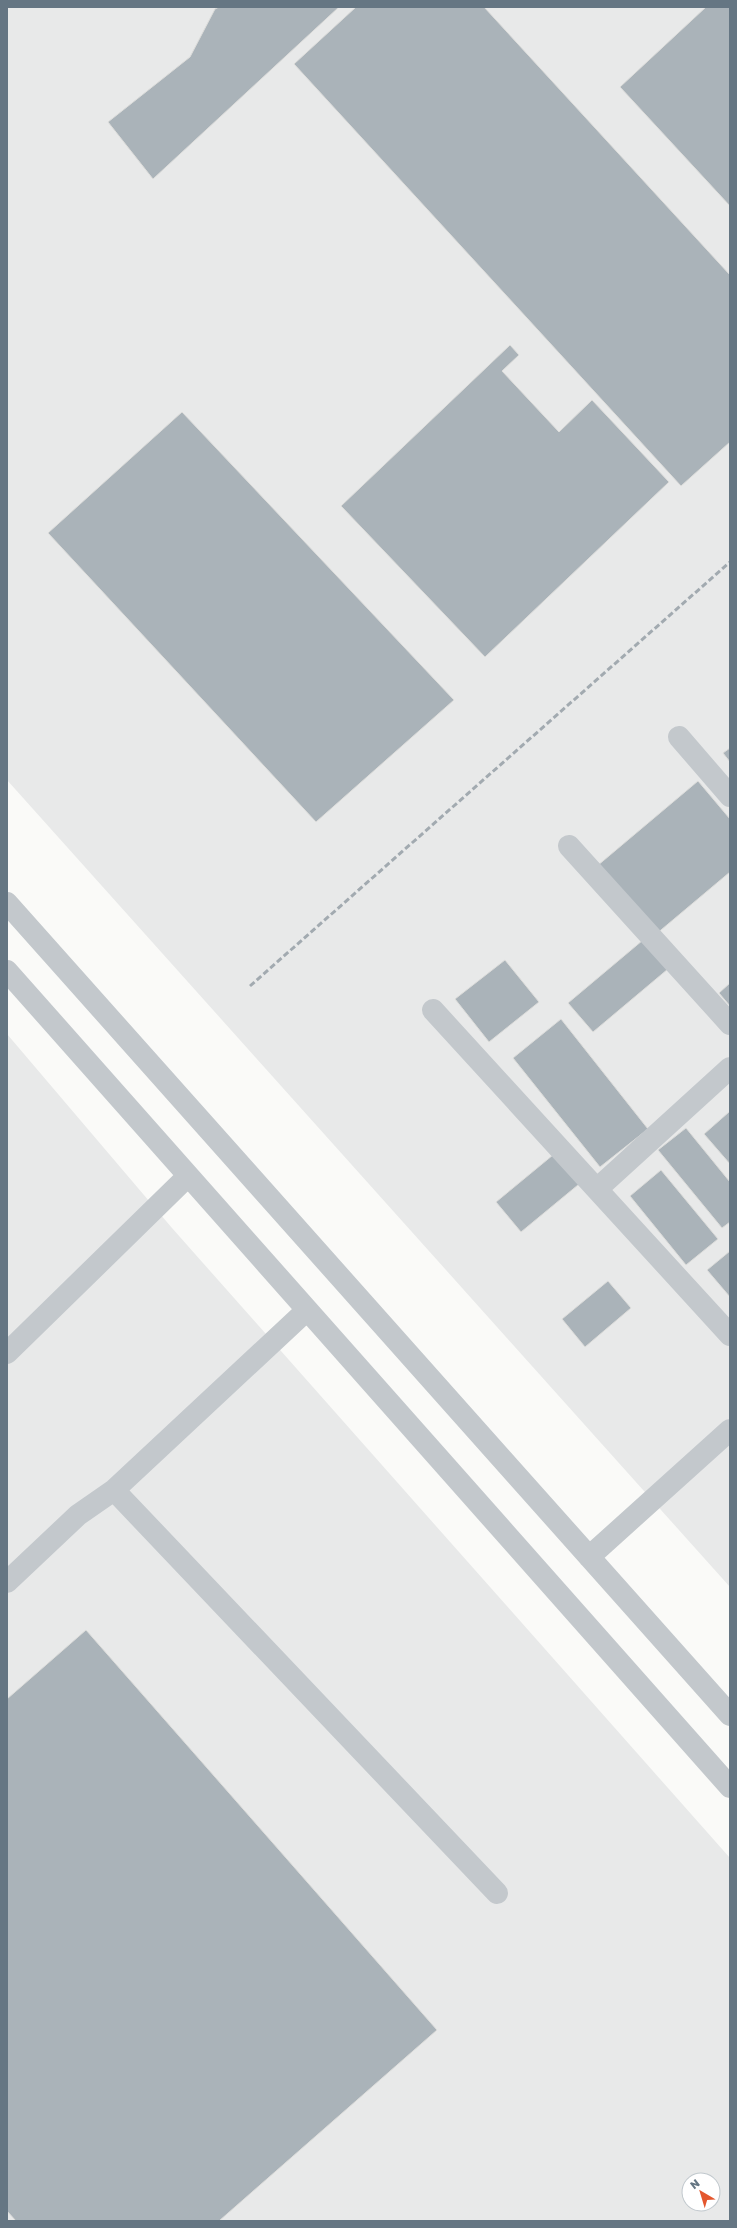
<svg xmlns="http://www.w3.org/2000/svg" width="737" height="2228" viewBox="0 0 737 2228" font-family="'Golos Text',sans-serif">
  <style>
    .built { fill: #e8e9e9; fill-rule: evenodd }
    .building { fill: #aab3b9; stroke: #dcdcda }
    .lines { fill: none; stroke-linecap: round; stroke-linejoin: round }
    .minor { stroke: #c3c8cc; stroke-width: 22 }
    .rail { stroke: #a2aab0; stroke-width: 3; stroke-dasharray: 6 3; stroke-linecap: butt }
  </style>
  <rect width="100%" height="100%" fill="#fafaf8"/>
  <path class="built" d="M7 7H730V1587L7 780Z
    M7 1034 172 1228 730 1858V2221H7ZM689 2180H713V2204H689Z"/>
  <path class="building" d="M219 7H339L153 179 108 122 190 57 215 9Z
    M356 7H484L730 275V442L681 486 294 64Z
    M706 7H730V206L620 87Z
    M510 345 519 355 502 371 559 432 592 400 669 482 485 657 341 506Z
    M182 412 454 700 316 822 48 533Z
    M730 748V762L723 753Z
    M698 781 730 819V872L655 935 597 866Z
    M643 940 668 969 593 1032 568 1003Z
    M505 960 539 1002 489 1042 455 999Z
    M730 983V1006L719 993Z
    M561 1019 648 1129 600 1167 513 1058Z
    M729 1112 730 1114V1164L704 1134Z
    M686 1128 730 1182V1222L722 1228 658 1150Z
    M559 1150 584 1180 521 1232 496 1202Z
    M661 1170 718 1239 686 1265 630 1196Z
    M730 1251V1297L707 1270Z
    M608 1281 631 1308 585 1347 562 1319Z
    M86 1630 437 2030 219 2221H16L7 2211V1699Z"/>
  <g class="lines">
    <path class="minor" d="M679 737 730 796
      M569 846 730 1024
      M7 903 730 1715
      M7 971 730 1787
      M433 1010 730 1335
      M597 1189 730 1068
      M7 1353 188 1176
      M114 1490 497 1893
      M589 1557 730 1430
      M7 1582 78 1515 114 1490 307 1310"/>
    <path class="rail" d="M250 986 730 562"/>
  </g>
  <rect width="737" height="2228" fill="none" stroke="#657683" stroke-width="16"/>
  <g transform="translate(701 2192) rotate(322)"><circle r="19" fill="#ffffff" stroke="#c1c8cd"/>
  <path d="M0-3L7 15L0 10L-7 15Z" fill="#e4572e"/>
  <text y="-6" font-size="11" font-weight="bold" text-anchor="middle" fill="#657683">N</text>
  </g>
</svg>
